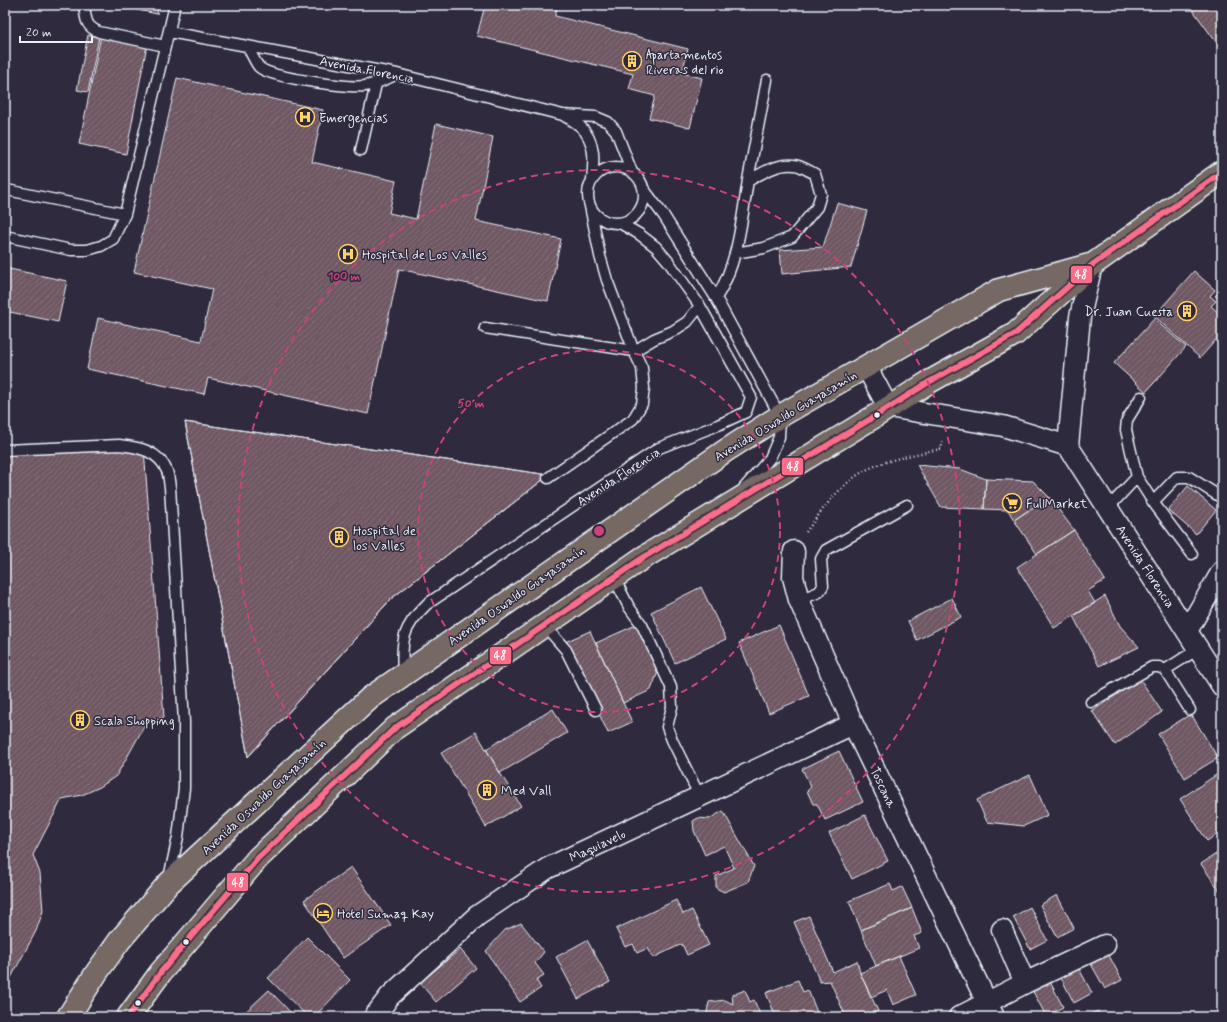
<svg xmlns="http://www.w3.org/2000/svg" width="1227" height="1022" viewBox="0 0 1227 1022" font-family="Mynerve,sans-serif">
  <style>
    .building { fill: url(#building-hatch); stroke: #e8f1f8 }
    .lines { fill: none; stroke-linecap: round; stroke-linejoin: round }
    .lane-casing { stroke: #e8f1f8; stroke-width: 13 }
    .street-casing { stroke: #e8f1f8; stroke-width: 23 }
    .primary-casing { stroke: #e8f1f8; stroke-width: 25 }
    .path { stroke: #e8f1f8; stroke-width: 2.5; stroke-dasharray: 1 3; stroke-linecap: butt }
    .lane { stroke: #2f2a3d; stroke-width: 10 }
    .street { stroke: #2f2a3d; stroke-width: 20 }
    .primary { stroke: #766964; stroke-width: 22 }
    .bus-1-casing { stroke: #2f2a3d; stroke-width: 9 }
    .bus-1 { stroke: #fb6d88; stroke-width: 6 }
    .ring { fill: none; stroke: #ca437a; stroke-width: 2; stroke-dasharray: 7 5 }
    .bus-dot { fill: #e8f1f8; stroke: #2f2a3d; stroke-width: 1.5 }
    .labels { text-anchor: middle; stroke-width: 3; stroke-linejoin: round; paint-order: stroke }
    .poi-label { font-size: 13px; fill: #e8f1f8; stroke: #2f2a3d; text-anchor: start }
    .street-label { font-size: 13px; fill: #e8f1f8; stroke: #2f2a3d }
    .centre { fill: #ca437a; stroke: #2f2a3d; stroke-width: 2 }
    .ring-label { font-size: 12px; text-anchor: middle; font-weight: bold; fill: #ca437a; stroke: #2f2a3d; stroke-width: 3; stroke-linejoin: round; paint-order: stroke }
    .line-badge { stroke: #2f2a3d; stroke-width: 1.5 }
    .badge-label { font-size: 11px; text-anchor: middle; font-weight: bold; fill: #fff }
  </style>
  <defs>
    <pattern id="building-hatch" width="6" height="6" patternUnits="userSpaceOnUse"><rect width="6" height="6" fill="#6f5863"/><path d="M-1 1l2-2M0 6l6-6M5 7l2-2" fill="none" stroke="#84707a"/></pattern>
  </defs>
  <rect width="100%" height="100%" fill="#2f2a3d"/>
  <filter id="ink" filterUnits="userSpaceOnUse"><feTurbulence type="fractalNoise" baseFrequency=".025" numOctaves="2"/><feDisplacementMap in="SourceGraphic" scale="8" xChannelSelector="R" yChannelSelector="G"/><feConvolveMatrix kernelMatrix="1 2 1 2 8 2 1 2 1" color-interpolation-filters="sRGB"/></filter>
  <g filter="url(#ink)">
    <path class="building" d="M113 5H159L157 14Z
      M467 5H558L555 16 688 49 682 73 702 78 690 128 649 118 655 96 629 89 633 74 477 36 484 9Z
      M1189 5H1222V50Z
      M88 35 99 37 88 92 77 90Z
      M101 36 147 45 126 154 79 144Z
      M177 78 323 110 312 162 396 181 389 213 416 219 436 124 493 137 476 221 561 239 548 301 399 269 368 414 208 378 204 394 87 369 98 318 201 341 212 289 134 272Z
      M837 203 867 211 851 267 782 274 780 250 823 247Z
      M5 268 67 281 58 322 5 311Z
      M1194 271 1215 290 1210 296 1216 301 1211 306 1222 316V333L1200 358 1154 316Z
      M1222 289V302L1215 296Z
      M1154 319 1186 347 1146 392 1114 363Z
      M185 422 549 475 391 599 248 757Z
      M185 422 549 475 391 599 248 757Z
      M5 446 144 449 164 717 146 723 125 761 116 776 100 787 82 795 62 799 33 855 40 873 43 911 36 931 5 989Z
      M917 465 960 469 986 479 984 509 941 507Z
      M986 479 1033 481 1049 497 1014 520 1008 510 984 509Z
      M1188 486 1216 510 1196 534 1168 510Z
      M1049 497 1074 530 1037 554 1014 520Z
      M1074 530 1105 580 1088 591 1095 603 1054 628 1017 567Z
      M701 587 726 639 675 663 651 612Z
      M1105 596 1120 626 1139 647 1099 666 1073 616Z
      M952 598 961 617 917 640 908 621Z
      M638 624 659 669 651 690 623 703 596 643Z
      M779 625 809 696 769 713 739 643Z
      M590 631 632 722 608 733 565 642Z
      M1140 679 1162 712 1115 745 1092 711Z
      M553 709 567 733 500 773 486 749Z
      M1191 714 1218 758 1185 778 1158 734Z
      M476 732 500 773 521 806 486 827 441 753Z
      M839 751 863 802 825 820 817 804H813L807 791 811 787 802 769Z
      M1222 771V831L1207 841 1180 799Z
      M1030 775 1048 815 1024 826 987 822 977 800Z
      M723 811 754 866 748 882 724 892 716 888V876L734 868 724 846 705 855 694 831 693 821 698 818 709 819Z
      M865 815 888 861 852 879 829 833Z
      M1222 850V894L1201 864Z
      M351 867 391 925 343 958 304 900Z
      M890 884 893 891 902 887 912 908 861 930 849 901Z
      M1057 895 1074 928 1057 937 1040 905Z
      M676 900 683 914 692 910 709 945 687 955 682 944 653 958 648 948 637 953 633 944 625 947 616 929Z
      M1030 907 1047 940 1030 949 1013 917Z
      M912 908 922 933 914 936 919 948 876 966 861 930Z
      M809 916 833 972 857 961 860 973 878 1011 864 1017H846L830 981 820 982 794 922Z
      M521 923 544 952 535 963 544 975 536 980 541 988 520 1002 486 951 505 930Z
      M307 937 350 980 314 1017H308L268 978Z
      M587 940 610 982 578 999 556 957Z
      M1105 948 1122 980 1105 989 1087 957Z
      M460 949 476 968 436 1002 420 983Z
      M899 956 916 995 893 1005 887 990 871 997 860 973Z
      M1075 961 1092 993 1074 1003 1057 970Z
      M1046 974 1063 1007 1046 1016 1029 984Z
      M798 980 803 992 808 990 819 1017H776L766 993Z
      M269 990 295 1017H240Z
      M745 990 750 1002 754 1000 761 1017H706L709 1002 725 1000 733 1004 732 995Z
      M1098 1011 1100 1017H1084Z"/>
    <g class="lines">
      <g class="lane-casing">
        <path id="lane" d="M84 5C86 19 85 26 99 32L165 46
          M169 32 247 46 397 74 563 115 596 117 608 122 616 131 632 172
          M247 46C251 52 254 61 259 67 270 78 349 88 365 86 377 84 387 79 397 74
          M563 115C569 119 576 122 581 127 596 142 594 161 592 180
          M361 150 376 84
          M588 195a28 28 0 1 1 56 0a28 28 0 1 1-56 0Z
          M643 188 664 216 716 298 780 416 779 437 770 458 744 488
          M7 190 125 214
          M5 236 71 250H87L101 246 113 239 125 214 175 5
          M735 253 764 248 792 237 817 207 821 194 815 174C809 171 800 165 794 165 778 163 762 173 748 181
          M716 298C738 265 742 218 748 180 754 147 761 113 767 80
          M485 328 634 351 654 339 673 331 687 322 700 306
          M5 450 119 445C139 447 159 451 167 471 169 476 169 482 170 487L184 722V788L178 837 169 878
          M1137 477 1126 430 1127 420 1141 397
          M548 478 633 419 642 404 644 388 642 368 634 351 607 280 600 256 590 206
          M1153 502 1177 477H1189L1222 498
          M1108 508 1137 477 1153 502 1192 554
          M614 578 629 607 642 625 671 687 672 707 667 727 672 740 700 797
          M799 600 819 592 823 586 821 559 826 550 907 505
          M545 626 566 650 596 710
          M1165 670 1190 710
          M403 674C401 640 402 628 427 604L659 448 718 425 746 412 751 397 700 306 668 261 656 247 639 234 620 223
          M1091 702 1152 667H1159L1165 670 1198 649"/>
      </g>
      <g class="street-casing">
        <path id="street" d="M1092 265 1080 317 1068 446 1222 686
          M866 366 888 407 1003 426 1068 446
          M794 551 793 577 799 600 853 724 994 1017
          M1187 631 1222 571
          M1002 930 1025 983
          M374 1017 390 996 477 916 548 868 853 724
          M959 1017 1025 983 1105 945"/>
      </g>
      <g class="primary-casing">
        <path id="primary" d="M68 1017 97 972 120 940 168 884 370 698 725 451 780 416 999 290 1089 265
          M128 1017 161 972 258 858 395 728 641 559 877 415 929 382 1015 334 1092 265 1222 172"/>
      </g>
      <path class="path" d="M806 532C822 510 841 483 866 470 889 459 916 454 941 449L943 439"/>
      <use href="#lane" class="lane"/>
      <use href="#street" class="street"/>
      <use href="#primary" class="primary"/>
      <g class="bus-1-casing">
        <path id="bus-1" d="M128 1017 161 972 258 858 395 728 641 559 877 415 929 382 1015 334 1092 265 1222 172"/>
      </g>
      <use href="#bus-1" class="bus-1"/>
    </g>
  </g>
  <g class="ring">
    <circle cx="599" cy="531" r="181"/>
    <circle cx="599" cy="531" r="361"/>
  </g>
  <defs>
    <g id="building-ring" transform="scale(1)"><circle r="9.5" fill="#2f2a3d" stroke="#ffd166" stroke-width="1.5"/><path d="M-4-6H4V6H1V3H-1V6H-4ZM-2.5-4.3h1.7v1.8h-1.7ZM.8-4.3h1.7v1.8H.8ZM-2.5-1h1.7V.8h-1.7ZM.8-1h1.7V.8H.8Z" fill="#ffd166"/></g>
    <g id="hospital-ring" transform="scale(1)"><circle r="9.5" fill="#2f2a3d" stroke="#ffd166" stroke-width="1.5"/><path d="M-5-5h3v3.5h4V-5h3V5h-3V1.5h-4V5h-3Z" fill="#ffd166"/></g>
    <g id="supermarket-ring" transform="scale(1)"><circle r="9.5" fill="#2f2a3d" stroke="#ffd166" stroke-width="1.5"/><path d="M-6-5.5h2.5l.6 2H6L4.5 2H-2.5L-4.4-4H-6ZM-1.5 3.2a1.3 1.3 0 1 0 .1 0ZM3 3.2a1.3 1.3 0 1 0 .1 0Z" fill="#ffd166"/></g>
    <g id="hotel-ring" transform="scale(1)"><circle r="9.5" fill="#2f2a3d" stroke="#ffd166" stroke-width="1.5"/><path d="M-6-4.5h1.5V1H6V5H4.5V3h-9V5H-6ZM-4 0a1.8 1.8 0 1 1 3.6 0ZM.5 0V-2.5h3Q6-2.5 6 0Z" fill="#ffd166"/></g>
  </defs>
  <g fill-rule="evenodd">
    <use href="#building-ring" x="632" y="61"/>
    <use href="#hospital-ring" x="305" y="117"/>
    <use href="#hospital-ring" x="348" y="254"/>
    <use href="#building-ring" x="1187" y="311"/>
    <use href="#supermarket-ring" x="1012" y="503"/>
    <use href="#building-ring" x="339" y="537"/>
    <use href="#building-ring" x="80" y="720"/>
    <use href="#building-ring" x="487" y="790"/>
    <use href="#hotel-ring" x="323" y="913"/>
  </g>
  <g class="bus-dot">
    <circle cx="877" cy="415" r="3.5"/>
    <circle cx="186" cy="942" r="3.5"/>
    <circle cx="138" cy="1003" r="3.5"/>
  </g>
  <g class="labels">
    <g class="poi-label">
      <text x="646" y="59">Apartamentos<tspan x="646" dy="15">Riveras del rio</tspan></text>
      <text x="319" y="122">Emergencias</text>
      <text x="362" y="259">Hospital de Los Valles</text>
      <text x="1173" y="316" text-anchor="end">Dr. Juan Cuesta</text>
      <text x="1026" y="508">FullMarket</text>
      <text x="353" y="535">Hospital de<tspan x="353" dy="15">los Valles</tspan></text>
      <text x="94" y="725">Scala Shopping</text>
      <text x="501" y="795">Med Vall</text>
      <text x="337" y="918">Hotel Sumaq Kay</text>
    </g>
    <g class="street-label">
      <text transform="translate(367 69) rotate(11)" y="5">Avenida Florencia</text>
      <text transform="translate(785 415) rotate(-31)" y="5">Avenida Oswaldo Guayasamín</text>
      <text transform="translate(618 476) rotate(-33)" y="5">Avenida Florencia</text>
      <text transform="translate(1146 566) rotate(57)" y="5">Avenida Florencia</text>
      <text transform="translate(516 595) rotate(-35)" y="5">Avenida Oswaldo Guayasamín</text>
      <text transform="translate(884 787) rotate(64)" y="5">Toscana</text>
      <text transform="translate(263 796) rotate(-43)" y="5">Avenida Oswaldo Guayasamín</text>
      <text transform="translate(597 845) rotate(-25)" y="5">Maquiavelo</text>
    </g>
  </g>
  <circle cx="599" cy="531" r="6" class="centre"/>
  <g class="ring-label">
    <text x="344" y="280">100 m</text>
    <text x="471" y="407">50 m</text>
  </g>
  <g class="line-badge">
    <rect x="1070" y="265" width="23" height="19" rx="4" fill="#fb6d88"/>
    <rect x="781" y="457" width="23" height="19" rx="4" fill="#fb6d88"/>
    <rect x="489" y="646" width="23" height="19" rx="4" fill="#fb6d88"/>
    <rect x="226" y="872" width="23" height="20" rx="4" fill="#fb6d88"/>
  </g>
  <g class="badge-label">
    <text x="1081" y="278">48</text>
    <text x="793" y="470">48</text>
    <text x="500" y="659">48</text>
    <text x="238" y="886">48</text>
  </g>
  <rect width="1227" height="1022" fill="none" stroke="#2f2a3d" stroke-width="20"/>
  <rect x="10" y="10" width="1207" height="1002" fill="none" stroke="#e8f1f8" stroke-width="1.5" filter="url(#ink)"/>
  <path d="M20 36v6h72v-6" fill="none" stroke="#e8f1f8" stroke-width="2"/>
  <text x="26" y="36" font-size="12" fill="#e8f1f8" stroke="#2f2a3d" stroke-width="3" paint-order="stroke">20 m</text>
</svg>
